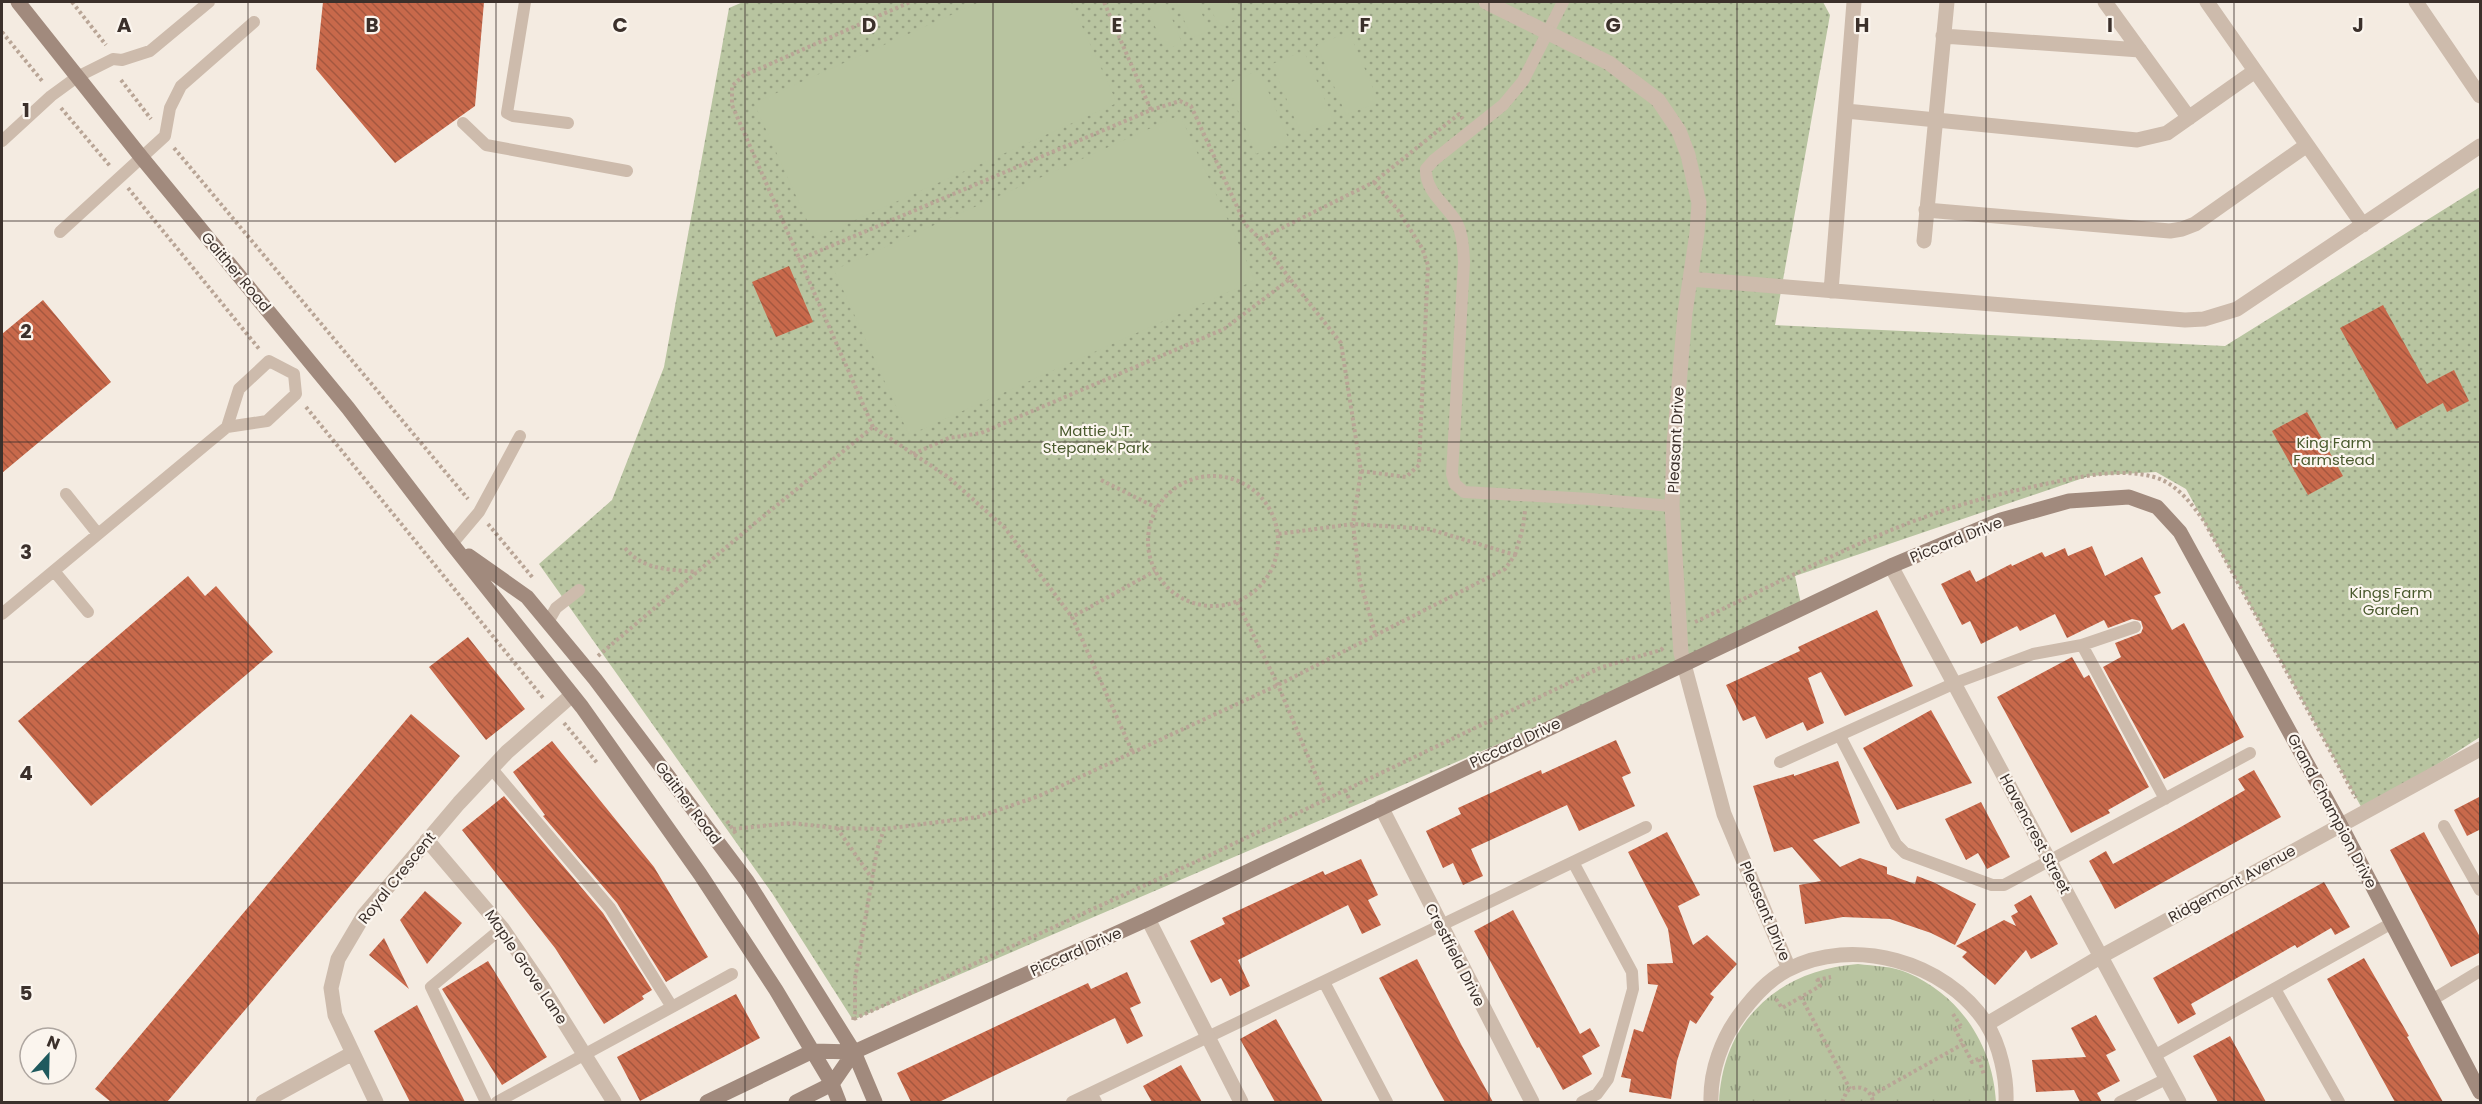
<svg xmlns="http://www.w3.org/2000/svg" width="2482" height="1104" viewBox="0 0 2482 1104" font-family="Poppins,sans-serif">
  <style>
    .grass { fill: url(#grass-tufts) }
    .park { fill: url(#park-dots) }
    .pitch { fill: #b8c4a0 }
    .building { fill: url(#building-back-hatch) }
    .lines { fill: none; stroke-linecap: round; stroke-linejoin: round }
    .path { stroke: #b9a596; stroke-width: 4; stroke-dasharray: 3 3; stroke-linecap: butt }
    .lane { stroke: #cdbbac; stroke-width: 12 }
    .street { stroke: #cdbbac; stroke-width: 15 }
    .secondary { stroke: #a18a7d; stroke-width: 15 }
    .grid { fill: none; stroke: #3b302b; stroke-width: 1.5; stroke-opacity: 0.55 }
    .labels { text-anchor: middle; stroke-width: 4.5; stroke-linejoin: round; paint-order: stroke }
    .street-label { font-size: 15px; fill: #3b302b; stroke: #fbf5ee }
    .park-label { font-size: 15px; fill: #4a5a2e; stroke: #fbf5ee }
    .grid-label { font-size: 20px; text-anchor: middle; font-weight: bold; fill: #3b302b; stroke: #fbf5ee; stroke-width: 4.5; stroke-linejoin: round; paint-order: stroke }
  </style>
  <defs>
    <pattern id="grass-tufts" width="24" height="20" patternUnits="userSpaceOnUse" patternTransform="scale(1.5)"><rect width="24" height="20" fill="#b8c4a0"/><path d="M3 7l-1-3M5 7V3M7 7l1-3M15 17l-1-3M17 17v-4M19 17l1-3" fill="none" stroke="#97a083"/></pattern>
    <pattern id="park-dots" width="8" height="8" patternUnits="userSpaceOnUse" patternTransform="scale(1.5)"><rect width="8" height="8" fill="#b8c4a0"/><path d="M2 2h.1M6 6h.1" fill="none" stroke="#97a083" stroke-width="1.8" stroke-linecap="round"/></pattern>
    <pattern id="building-back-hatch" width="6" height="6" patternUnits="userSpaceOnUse" patternTransform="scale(1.5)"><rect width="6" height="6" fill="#c8694b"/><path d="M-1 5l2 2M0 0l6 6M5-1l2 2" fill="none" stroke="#a4573f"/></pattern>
  </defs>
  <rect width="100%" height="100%" fill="#f4ebe1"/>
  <path class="grass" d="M1858 964C1874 966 1893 966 1908 973 1961 996 1993 1046 1996 1102H1719C1723 1021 1778 970 1858 964Z"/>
  <path class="park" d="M743 2H1823L1830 15 1775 325 2225 346 2480 187V737L2364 812 2186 489 2156 472 2089 476 1795 576 1801 604 1681 666 853 1020 772 893 539 564 612 500 664 367 729 8Z"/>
  <path class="pitch" d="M980 2H1071L1117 103 815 238 754 103Z
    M1176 2H1197L1209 31 1192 38Z
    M1208 2H1228L1236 19 1219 27Z
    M1166 4 1182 43 1165 50 1149 12Z
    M1349 32 1379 102 1346 115 1317 45Z
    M1304 51 1334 121 1301 134 1272 64Z
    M1259 70 1289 140 1256 154 1227 84Z
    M1180 115 1255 280 909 435 834 270Z"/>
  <path class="building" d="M323 2H484L475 106 395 163 316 69Z
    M789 266 813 322 776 337 752 282Z
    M43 300 111 382 2 473V334Z
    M2383 305 2427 384 2454 370 2469 401 2447 412 2443 403 2396 429 2340 328Z
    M2307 412 2343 476 2308 495 2272 431Z
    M2092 546 2105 576 2142 557 2161 593 2154 596 2172 630 2184 623 2244 737 2164 779 2103 667 2121 657 2115 643 2141 633 2143 628 2141 621 2132 619 2108 628 2104 620 2067 638 2055 614 2020 631 2017 626 1981 644 1970 621 1962 625 1941 584 1970 570 1976 582 2011 564 2012 566 2042 552 2045 557 2065 548 2068 556Z
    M188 576 205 596 216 586 273 652 91 806 18 721Z
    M1877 610 1913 686 1845 716 1821 672 1808 678 1824 723 1807 731 1803 722 1766 739 1755 716 1743 721 1726 685 1800 651 1798 647Z
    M468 637 525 709 486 740 429 667Z
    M2072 657 2084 678 2089 675 2149 787 2108 810 2110 813 2071 833 1997 697Z
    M1931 710 1972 783 1897 810 1863 748Z
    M411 714 460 756 167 1102H111L95 1089Z
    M1616 740 1631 773 1622 777 1635 806 1579 831 1567 805 1471 849 1483 876 1463 885 1453 863 1443 868 1426 831 1461 814 1458 808 1541 770 1542 774Z
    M552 741 654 867 708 957 666 982 617 903 543 816 545 815 513 772Z
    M1838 761 1860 823 1813 840 1840 867 1860 858 1887 867V874L1915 884 1917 876 1933 882 1976 904 1955 945 1931 933 1890 919 1843 917 1805 924 1799 885 1821 881 1792 847 1774 852 1753 786 1794 774V776Z
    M2254 770 2281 817 2115 909 2089 861 2106 851 2113 864 2179 828 2245 790 2238 779Z
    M504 796 603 913 652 990 642 996 644 999 604 1024 555 948 462 830Z
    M2481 796V829L2467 836 2454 810Z
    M1981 802 2010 857 1987 869 1978 853 1966 860 1945 819Z
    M1667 832 1700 895 1678 906 1693 945 1707 935 1737 964 1710 994 1714 997 1696 1024 1690 1020 1677 1061 1671 1099 1629 1092 1631 1079 1621 1077 1634 1029 1643 1032 1658 985 1648 984 1647 964 1673 963 1668 929 1628 852Z
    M2424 832 2481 939V952L2451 967 2390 850Z
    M1361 859 1378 895 1368 900 1381 925 1362 934 1348 905 1238 960 1250 986 1230 996 1221 978 1211 983 1190 941 1225 924 1222 918 1323 871 1325 875Z
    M2324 882 2350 927 2335 935 2331 928 2297 948 2295 945 2191 1004 2196 1014 2178 1024 2153 978Z
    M425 891 462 923 427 964 400 920Z
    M2031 895 2058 944 2031 959 2026 950 1995 985 1962 957 1967 952 1956 946 2004 920 2016 926 2011 916 2018 912 2014 905Z
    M1513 910 1580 1034 1590 1028 1600 1046 1582 1056 1592 1074 1563 1090 1539 1047 1537 1048 1474 931Z
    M384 938 409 989 369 955Z
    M2364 958 2409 1036 2407 1037 2443 1102H2395L2327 979Z
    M1417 959 1462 1046 1493 1102H1445L1431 1077 1379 978Z
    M488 961 547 1057 502 1085 442 989Z
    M1127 972 1141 1003 1130 1008 1143 1036 1127 1044 1115 1018 939 1102H911L897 1073 1088 983 1091 989Z
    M736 994 760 1038 640 1101 617 1057Z
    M417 1005 465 1102H410L374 1031Z
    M2096 1015 2116 1050 2106 1055 2120 1081 2097 1093 2102 1102H2080L2074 1090 2036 1092 2032 1060 2086 1057 2071 1028Z
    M1276 1019 1323 1102H1275L1240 1039Z
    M2230 1036 2266 1102H2218L2193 1056Z
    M1181 1065 1202 1102H1152L1143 1086Z"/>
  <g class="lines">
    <path class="path" d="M72 2 106 45
      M2 32 43 82
      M121 80 151 119
      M61 108 110 166
      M1151 110 1180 101 1191 106 1245 224 1260 239 1290 279
      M174 148 468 499
      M128 188 260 350
      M1260 239 1374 182 1459 114 1463 119
      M798 260 1151 110 1104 2
      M306 407 544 699
      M873 427 732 105V86L743 76 910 2
      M913 454 949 438 981 433 1224 329 1290 279 1341 343 1361 471 1353 524 1278 534
      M1361 471 1406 477 1419 465 1428 265 1422 248 1398 210 1374 182
      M1148 541a65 65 0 1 1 130 0a65 65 0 1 1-130 0Z
      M1101 480 1157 508
      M488 524 533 578
      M625 548C644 571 669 569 697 572
      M1515 555 1523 527 1525 511
      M1237 602 1278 685 1326 799
      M1695 622C1775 585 1853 542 1936 513 1973 500 2012 491 2050 483 2083 476 2121 468 2154 477 2176 483 2191 503 2204 521L2356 798
      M598 656 749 528 873 427 948 477 1005 528 1072 617
      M564 723 598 764
      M1132 751 1072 617 1155 571
      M1345 790 1351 803
      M727 821 736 834
      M837 828 871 877
      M733 829 791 823 837 828 884 829
      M1817 980 1831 977
      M1801 997 1850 1089
      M1776 999 1782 1008 1820 986 1817 979
      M1953 1014 1961 1026
      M854 1019 1204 858 1602 667 1661 650 1664 647
      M853 1020 855 1013V979L877 850 884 829 978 817 1039 796 1278 685 1505 569 1515 555 1429 529 1353 524 1360 581 1375 633
      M1961 1026 1955 1029 1972 1062 1982 1057
      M1979 1059 1984 1075
      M1872 1095 1963 1044
      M1842 1102 1847 1091C1859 1083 1871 1089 1873 1102"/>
    <path class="lane" d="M525 2 507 113 513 116 568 123
      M1563 2 1523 81 1503 105 1434 160 1426 169C1425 192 1447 205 1457 223 1463 235 1463 248 1464 262L1452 474 1455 484 1464 492 1590 499 1672 506
      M463 123 486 145 627 171
      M2 141 51 96 77 77 113 59 122 60 150 51 209 2
      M60 232 165 136 170 108 181 86 254 22
      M227 427 267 421 296 394 294 374
      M66 494 98 534
      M452 544 479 512 520 436
      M54 571 88 612
      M2 614 227 427 239 389 269 361 294 374
      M548 622 556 608 579 590
      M2082 645 2165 799
      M1840 736 1896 844 1905 853 1992 885H2004L2250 753
      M1780 762 1955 683 2033 654 2082 645 2135 627
      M491 768 610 908 672 1007 497 1102
      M2444 826 2480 890
      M1573 862 1632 972 1633 989 1608 1079 1597 1094 1582 1102
      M1324 982 1387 1102
      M2275 989 2339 1102
      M2432 1000 2480 971
      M672 1007 732 974
      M2154 1056 2392 923
      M486 1102 431 987 502 928
      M1072 1102 1091 1093
      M1096 1102 1091 1093 1646 827
      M2120 1102 2166 1079"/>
    <path class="street" d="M1486 2 1609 63 1658 100 1679 131 1688 155 1699 203 1697 233 1685 313 1674 445 1672 506 1681 653 1724 814 1789 969
      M2105 2 2189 118
      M2207 2 2363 225
      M2416 2 2480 96
      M1943 36 2140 50
      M1846 111 2137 140 2167 133 2255 71
      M1926 210 2170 231 2182 229 2195 224 2307 145
      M1924 241 1947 2
      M1690 279 2185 320 2204 319 2237 309 2480 146
      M1831 291 1854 2
      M1891 566 2179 1102
      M1381 807 1532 1102
      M427 840 502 928 541 985 614 1102
      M1148 919 1241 1102
      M1987 1024 2100 957 2480 749
      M263 1102 351 1054
      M376 1102 335 1015 331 988 338 959 364 915 459 803 507 752 572 695
      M1711 1102C1710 1071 1722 1038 1741 1013 1754 996 1768 980 1787 970 1853 935 1946 962 1986 1023 2000 1045 2007 1078 2006 1102"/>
    <path class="secondary" d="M18 2 142 158 348 408 452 544 582 707 700 874 776 990 832 1084 839 1102
      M469 556 527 597 595 679 747 881 854 1052 875 1102
      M707 1102 813 1051 854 1052 1148 919 1891 566 2001 520 2069 501 2129 497 2157 507 2180 532 2340 824 2480 1092
      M796 1102 832 1084 854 1052"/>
  </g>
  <path class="grid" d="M248 2V1102M496 2V1102M745 2V1102M993 2V1102M1241 2V1102M1489 2V1102M1737 2V1102M1986 2V1102M2234 2V1102M2 221H2480M2 442H2480M2 662H2480M2 883H2480"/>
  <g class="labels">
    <g class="street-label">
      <text transform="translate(236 272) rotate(50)" y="5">Gaither Road</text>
      <text transform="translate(1676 440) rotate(-87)" y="5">Pleasant Drive</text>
      <text transform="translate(1956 540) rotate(-22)" y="5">Piccard Drive</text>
      <text transform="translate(1515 743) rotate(-25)" y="5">Piccard Drive</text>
      <text transform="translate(688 803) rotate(53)" y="5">Gaither Road</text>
      <text transform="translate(2332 811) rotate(62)" y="5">Grand Champion Drive</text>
      <text transform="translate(2035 834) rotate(62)" y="5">Havencrest Street</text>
      <text transform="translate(397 878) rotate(-51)" y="5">Royal Crescent</text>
      <text transform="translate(2232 884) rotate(-29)" y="5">Ridgemont Avenue</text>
      <text transform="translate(1765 911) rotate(67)" y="5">Pleasant Drive</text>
      <text transform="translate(1076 952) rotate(-24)" y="5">Piccard Drive</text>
      <text transform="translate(1455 955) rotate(63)" y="5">Crestfield Drive</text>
      <text transform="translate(526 967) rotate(56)" y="5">Maple Grove Lane</text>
    </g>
    <g class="park-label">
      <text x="1096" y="436">Mattie J.T.<tspan x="1096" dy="17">Stepanek Park</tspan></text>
      <text x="2334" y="448">King Farm<tspan x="2334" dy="17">Farmstead</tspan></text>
      <text x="2391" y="598">Kings Farm<tspan x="2391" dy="17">Garden</tspan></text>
    </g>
  </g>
  <g class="grid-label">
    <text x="124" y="32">A</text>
    <text x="372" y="32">B</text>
    <text x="620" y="32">C</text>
    <text x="869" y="32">D</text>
    <text x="1117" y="32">E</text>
    <text x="1365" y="32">F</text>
    <text x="1613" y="32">G</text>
    <text x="1862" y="32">H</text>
    <text x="2110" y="32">I</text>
    <text x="2358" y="32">J</text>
    <text x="26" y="117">1</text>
    <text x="26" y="338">2</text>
    <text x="26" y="559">3</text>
    <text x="26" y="780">4</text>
    <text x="26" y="1000">5</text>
  </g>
  <rect width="2482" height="1104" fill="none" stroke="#3b302b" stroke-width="6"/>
  <g transform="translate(48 1056) rotate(22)"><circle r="28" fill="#fbf5ee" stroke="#aea6a0" stroke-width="1.5"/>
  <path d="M0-4.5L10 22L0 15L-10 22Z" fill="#1f5a5e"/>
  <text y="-9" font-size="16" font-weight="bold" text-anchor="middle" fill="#3b302b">N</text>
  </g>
</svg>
